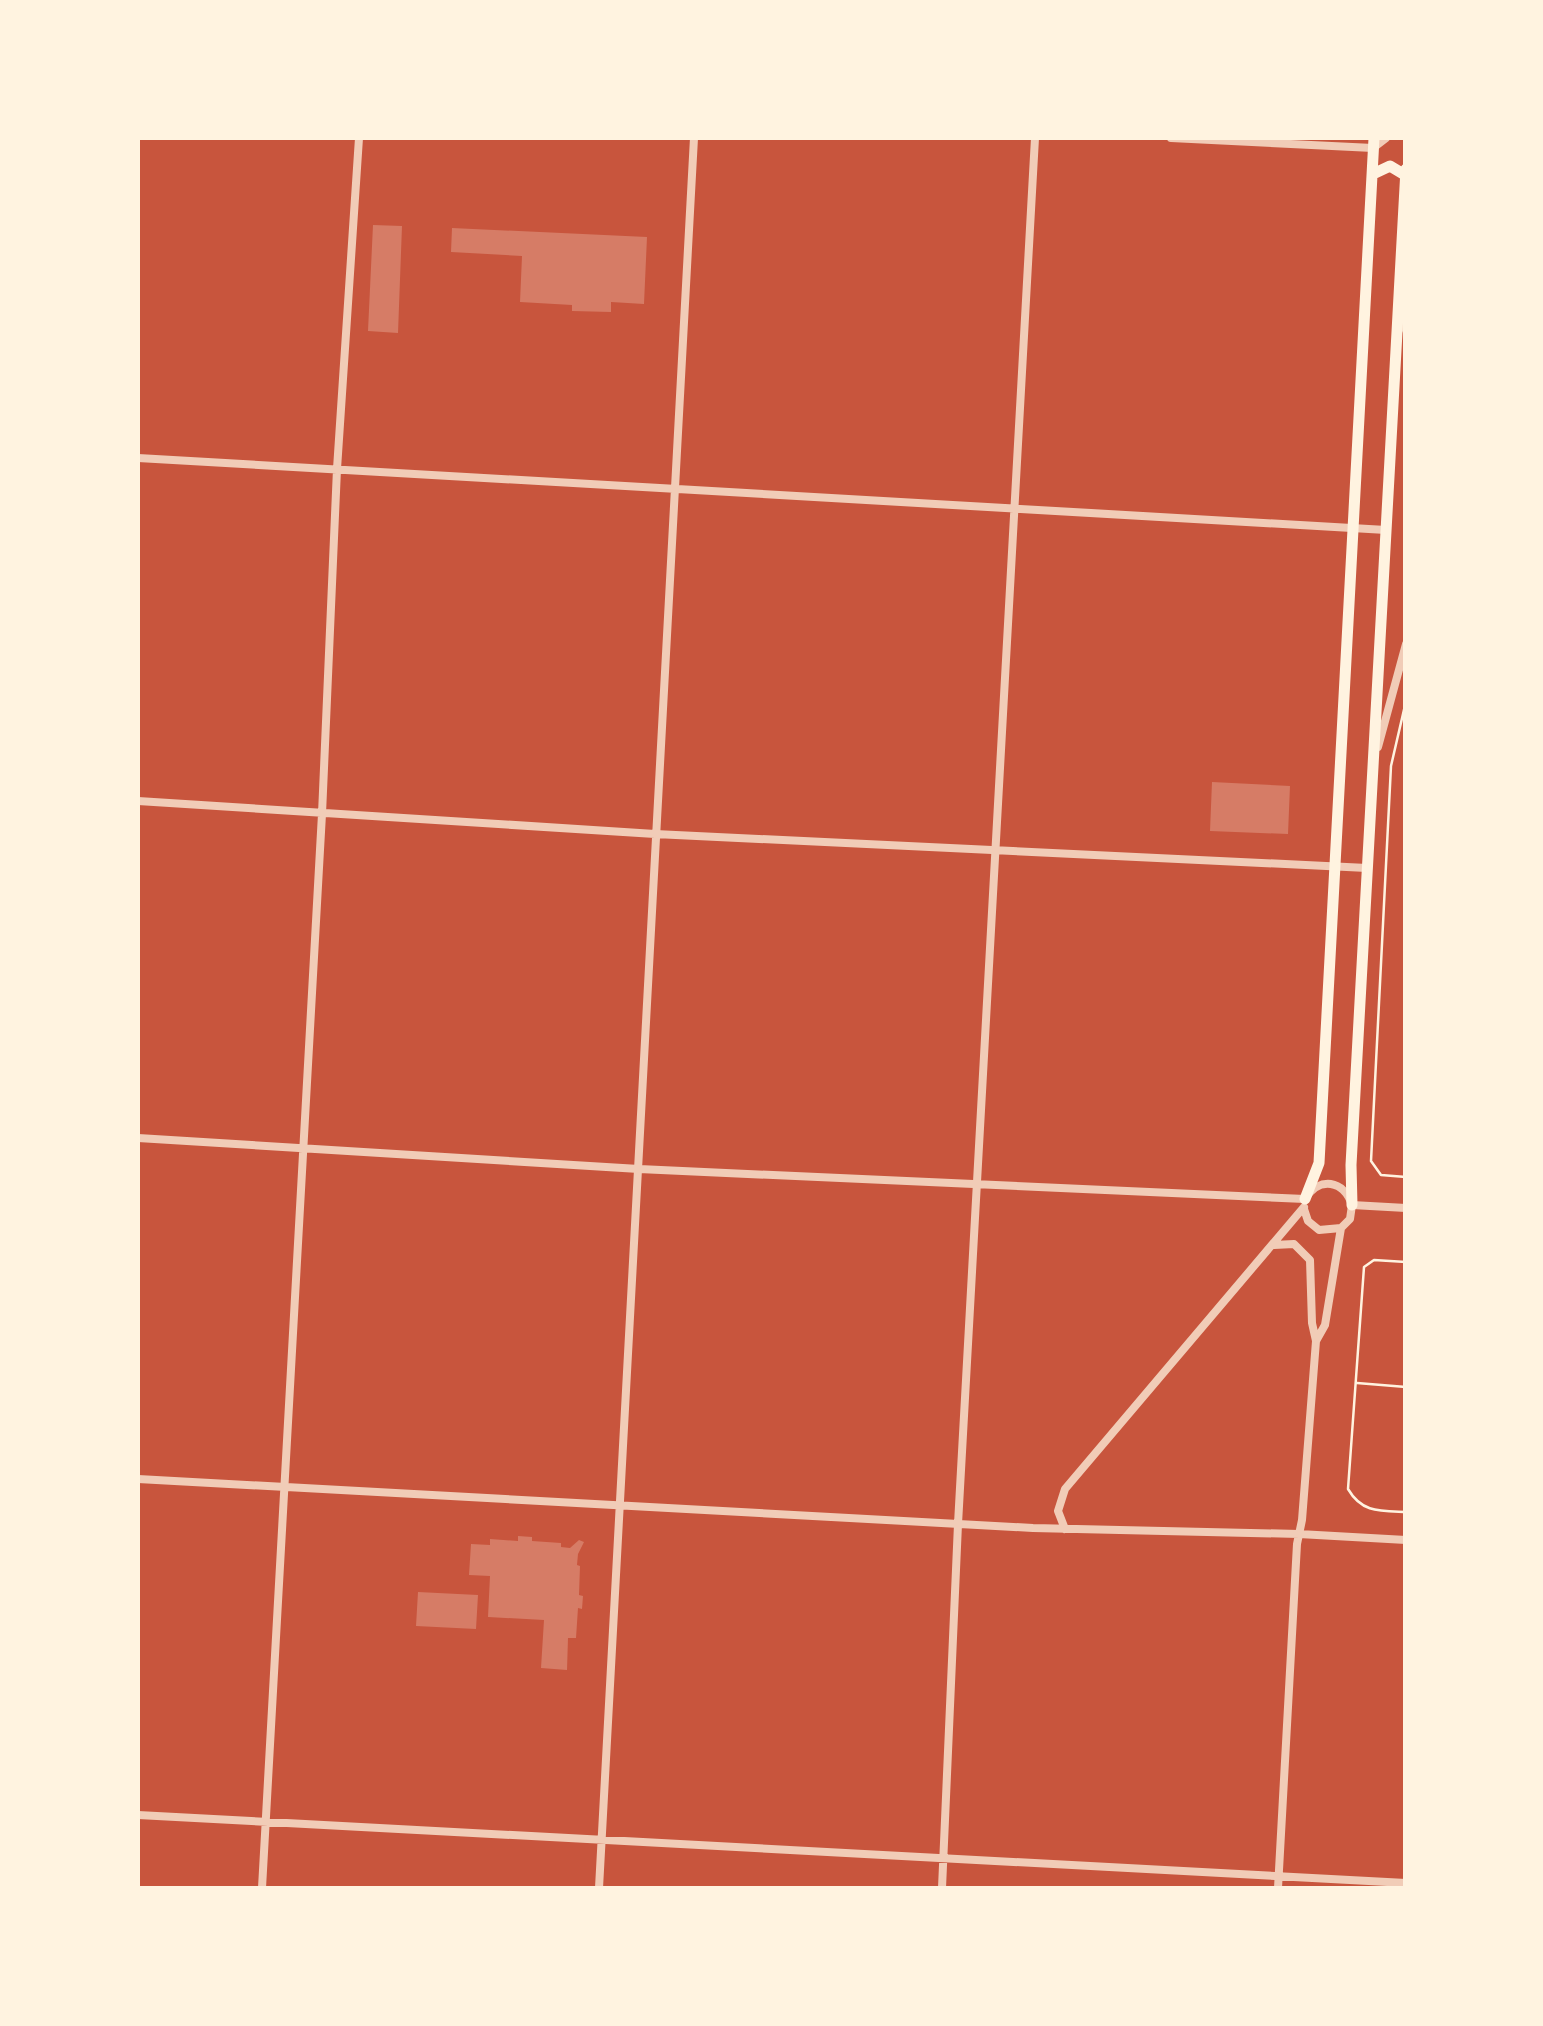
<svg xmlns="http://www.w3.org/2000/svg" width="1543" height="2026" viewBox="0 0 1543 2026" font-family="'Source Sans 3',sans-serif">
  <style>
    .building { fill: #d67c66 }
    .lines { fill: none; stroke-linecap: round; stroke-linejoin: round }
    .path { stroke: #fff3e0; stroke-width: 2.5 }
    .minor { stroke: #f1ccb7; stroke-width: 8 }
    .secondary { stroke: #fff3e0; stroke-width: 11 }
  </style>
  <rect width="100%" height="100%" fill="#c8553d"/>
  <path class="building" d="M373 225 402 226 398 333 368 331Z
    M452 228 647 237 644 304 611 302V312L572 311V305L520 302 522 256 451 252Z
    M1212 782 1290 786 1288 834 1210 831Z
    M518 1536 532 1537V1541L561 1543V1547L570 1548 579 1540 584 1542 578 1554 577 1565 580 1566 579 1595 583 1596 582 1609 578 1608 576 1638H568L567 1670 541 1668 544 1620 488 1617 490 1576 469 1575 471 1544 490 1545V1539L518 1541Z
    M418 1592 478 1595 476 1629 416 1626Z"/>
  <g class="lines">
    <path class="path" d="M1406 701 1391 766 1371 1161 1381 1175 1406 1177
      M1406 1262 1374 1260 1364 1267 1348 1489C1362 1513 1380 1511 1406 1512
      M1357 1383 1406 1387"/>
    <path class="minor" d="M1171 138 1373 148 1386 138
      M1401 310 1406 330
      M138 458 1386 530
      M1378 747 1406 644
      M138 801 655 834 1367 868
      M138 1138 639 1169 1305 1199C1319 1176 1344 1180 1352 1205L1406 1208
      M1304 1209 1308 1221 1319 1230 1341 1228
      M1274 1245 1294 1244 1310 1260 1312 1323 1316 1341
      M138 1479 1033 1528 1299 1534 1406 1540
      M1065 1529 1058 1511 1065 1489 1304 1207
      M138 1815 1406 1883
      M262 1888 322 814 337 469 359 138
      M599 1888 694 138
      M942 1888 958 1524 1035 138
      M1278 1888 1297 1544 1302 1520 1316 1341 1325 1325 1341 1228 1350 1219 1352 1205"/>
    <path class="secondary" d="M1373 174 1390 166 1405 175
      M1305 1199 1319 1163 1374 138
      M1352 1205 1351 1165 1406 169"/>
  </g>
  <rect width="1543" height="2026" fill="none" stroke="#fff3e0" stroke-width="280"/>
</svg>
